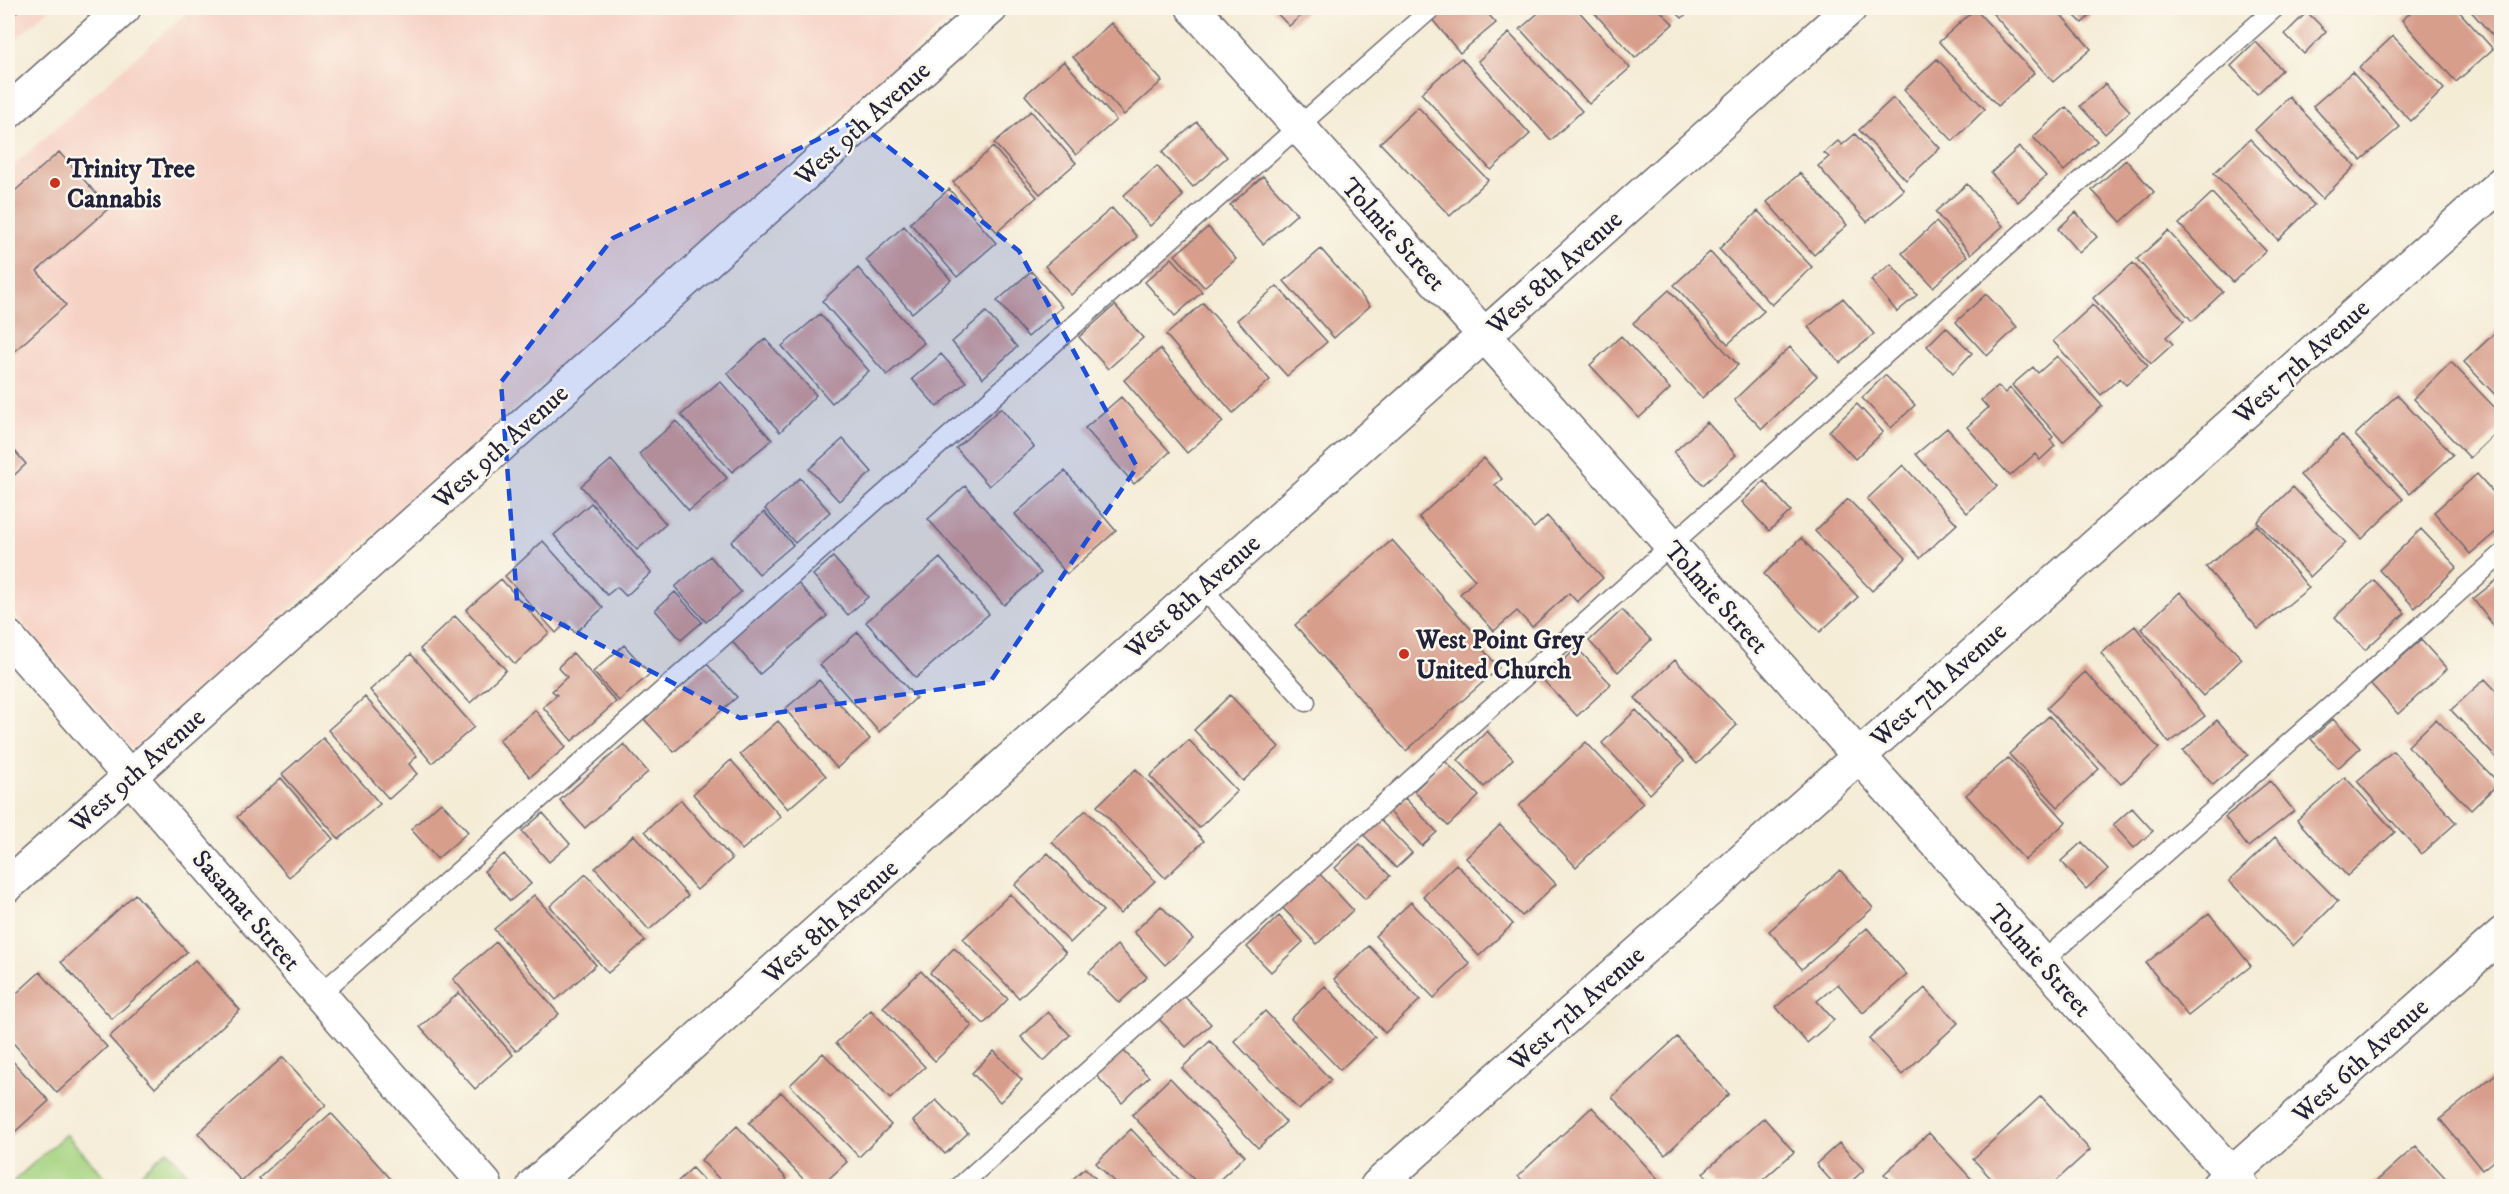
<svg xmlns="http://www.w3.org/2000/svg" width="2509" height="1194" viewBox="0 0 2509 1194" font-family="'IM FELL DW Pica',serif">
  <style>
    .built { fill: #f6d2c4 }
    .green { fill: #a4d380; stroke: #637a5e; stroke-width: 1.5 }
    .building { fill: #d89e8c }
    .lines { fill: none; stroke-linecap: round; stroke-linejoin: round }
    .lane-casing { stroke: #6c6971; stroke-width: 21 }
    .street-casing { stroke: #6c6971; stroke-width: 36 }
    .secondary-casing { stroke: #6c6971; stroke-width: 36 }
    .lane { stroke: #fff; stroke-width: 18 }
    .street { stroke: #fff; stroke-width: 33 }
    .secondary { stroke: #fff; stroke-width: 33 }
    .marked { fill: #1d4ed8; fill-opacity: 0.2; stroke: #1d4ed8; stroke-width: 4.5; stroke-dasharray: 12 8; stroke-linejoin: round }
    .poi-dot { fill: #c8321e; stroke: #fbf7ec; stroke-width: 2 }
    .labels { text-anchor: middle; stroke-width: 5; stroke-linejoin: round; paint-order: stroke }
    .street-label { font-size: 26px; fill: #22223b; stroke: #fbf7ec }
    .poi-label { font-size: 26px; font-weight: bold; fill: #22223b; stroke: #fbf7ec; text-anchor: start }
  </style>
  <rect width="100%" height="100%" fill="#fbf7ec"/>
  <filter id="ink" filterUnits="userSpaceOnUse"><feTurbulence type="fractalNoise" baseFrequency=".0167" numOctaves="2"/><feDisplacementMap in="SourceGraphic" scale="12" xChannelSelector="R" yChannelSelector="G"/><feConvolveMatrix kernelMatrix="1 2 1 2 8 2 1 2 1" color-interpolation-filters="sRGB"/></filter>
  <filter id="wash" filterUnits="userSpaceOnUse"><feTurbulence type="fractalNoise" baseFrequency=".008" numOctaves="4" result="noise"/><feDisplacementMap in="SourceGraphic" scale="24" xChannelSelector="R" yChannelSelector="G"/><feGaussianBlur stdDeviation="1.35" result="paint"/><feColorMatrix in="noise" values="0 0 0 0 0 0 0 0 0 0 0 0 0 0 0 0 0 1.4 0 .05"/><feComposite in="paint" operator="in"/></filter>
  <g filter="url(#wash)">
    <rect width="100%" height="100%" fill="#f5ecd6"/>
    <path class="built" d="M8 8H51L8 46Z
      M192 8H962L133 749 8 607V170Z"/>
    <path class="green" d="M66 1134 113 1186H8Z
      M167 1150 191 1178 182 1186H127Z"/>
    <g id="blocks">
      <path class="building" d="M8 8H21L8 20Z
        M1272 8H1310L1289 26Z
        M1444 8H1483L1496 23 1460 53 1431 18Z
        M1544 8H1576L1630 68 1589 104 1520 29Z
        M1590 8H1658L1673 24 1635 58Z
        M1672 8H1693L1682 18Z
        M1988 8H2055L2091 49 2053 82Z
        M2067 8H2098L2082 23Z
        M2416 8H2456L2493 49 2456 82 2402 20Z
        M2468 8H2502V41L2499 43Z
        M1975 9 2034 73 1998 106 1939 42Z
        M2307 12 2326 31 2304 54 2285 34Z
        M1111 23 1162 81 1124 115 1073 57Z
        M1509 33 1582 111 1551 140 1478 61Z
        M2393 36 2444 89 2411 121 2359 68Z
        M2256 42 2282 70 2257 94 2231 66Z
        M1461 58 1530 134 1491 170 1421 93Z
        M1937 59 1985 109 1953 141 1904 90Z
        M1064 61 1116 120 1076 155 1025 95Z
        M2352 72 2400 127 2361 160 2313 106Z
        M2105 84 2130 111 2105 134 2080 106Z
        M2289 97 2355 166 2322 199 2255 130Z
        M1893 98 1940 148 1906 180 1859 130Z
        M1418 107 1488 180 1450 216 1380 143Z
        M2066 107 2097 141 2064 171 2033 137Z
        M1031 111 1076 163 1040 194 994 143Z
        M1197 122 1227 157 1193 187 1162 152Z
        M1855 134 1904 190 1867 222 1818 166 1829 157 1824 153 1838 141 1842 145Z
        M2250 139 2314 205 2278 240 2214 173Z
        M993 147 1037 197 997 232 953 182Z
        M2019 147 2046 176 2018 202 1991 173Z
        M59 152 109 208 37 271 66 305 8 357V197Z
        M2126 160 2154 192 2121 222 2092 190Z
        M1157 166 1183 196 1150 226 1123 196Z
        M1800 173 1847 225 1814 255 1767 202Z
        M1263 176 1297 214 1263 244 1230 205Z
        M1967 184 2003 226 1971 254 1935 212Z
        M949 189 996 243 957 277 910 223Z
        M2212 193 2266 251 2233 282 2179 224Z
        M1112 208 1137 237 1071 295 1045 266Z
        M1758 211 1812 267 1772 305 1719 249Z
        M2076 212 2097 237 2079 253 2058 229Z
        M1936 222 1967 256 1933 287 1902 253Z
        M904 226 951 280 912 313 866 260Z
        M1208 227 1236 259 1204 287 1175 255Z
        M2168 231 2223 292 2192 321 2137 259Z
        M1321 249 1370 306 1334 338 1284 281Z
        M1710 252 1764 311 1728 344 1674 285Z
        M1172 258 1202 292 1175 316 1145 282Z
        M2133 263 2184 321 2166 337 2173 344 2151 364 2093 298Z
        M1891 264 1917 295 1897 312 1871 280Z
        M858 268 924 343 887 375 822 301Z
        M1031 271 1062 307 1028 337 997 301Z
        M1277 286 1327 342 1287 376 1237 320Z
        M1669 290 1738 365 1702 398 1633 323Z
        M1986 294 2017 327 1987 356 1956 322Z
        M1843 298 1874 334 1840 363 1808 327Z
        M1203 303 1270 380 1233 413 1166 335Z
        M1115 305 1143 338 1108 369 1079 337Z
        M2093 305 2148 366 2126 385 2120 378 2101 395 2053 341Z
        M986 312 1017 347 983 378 952 342Z
        M820 314 869 371 832 403 782 346Z
        M1946 327 1972 353 1953 373 1927 346Z
        M2500 328 2502 329V402L2464 362Z
        M1621 336 1670 389 1639 418 1590 365Z
        M765 339 816 395 780 432 727 373Z
        M1790 347 1817 376 1762 429 1734 400Z
        M1160 349 1223 422 1187 453 1124 380Z
        M941 354 966 382 937 407 912 379Z
        M2057 356 2102 406 2063 442 2012 385 2033 367 2038 373Z
        M2451 362 2502 415V427L2470 458 2414 399Z
        M1885 375 1915 405 1891 428 1862 398Z
        M720 381 772 440 732 472 681 415Z
        M1998 386 2005 393 2010 388 2053 437 2050 440 2055 446 2040 460 2035 454 2010 476 1967 427 1988 408 1981 400Z
        M2397 395 2453 455 2410 494 2355 435Z
        M1121 397 1170 452 1134 484 1085 428Z
        M1857 404 1883 432 1855 459 1829 431Z
        M1001 408 1034 447 989 486 956 448Z
        M676 421 727 478 689 511 639 454Z
        M1707 422 1736 455 1703 485 1674 452Z
        M1947 428 1997 486 1967 513 1916 454Z
        M2342 435 2403 499 2362 539 2300 475Z
        M843 439 872 472 839 501 809 469Z
        M8 443 26 464 8 481Z
        M1484 458 1502 479 1495 485 1534 528 1547 516 1603 578 1577 602 1569 593 1532 627 1517 611 1494 631 1460 594 1475 580 1419 517Z
        M611 460 666 524 637 550 581 486Z
        M1903 465 1957 524 1920 558 1867 499Z
        M1065 471 1116 531 1067 574 1015 514Z
        M2477 474 2502 502V527L2470 554 2434 512Z
        M800 478 830 512 795 543 765 509Z
        M1764 481 1791 511 1769 531 1742 502Z
        M965 486 1041 573 1004 605 928 519Z
        M2293 487 2346 543 2310 577 2257 522Z
        M1848 499 1906 558 1872 591 1815 531Z
        M591 503 651 573 626 596 617 587 607 595 554 535Z
        M764 512 793 545 759 574 731 542Z
        M2257 525 2309 588 2258 629 2206 567Z
        M2421 529 2457 567 2415 608 2379 570Z
        M1801 538 1858 597 1820 632 1764 574Z
        M1392 540 1478 637 1475 640 1499 668 1406 751 1295 625Z
        M543 541 603 608 575 633 566 623 556 633 505 576Z
        M710 556 741 592 706 622 675 587Z
        M833 557 868 597 848 615 813 575Z
        M940 558 989 614 916 678 866 622Z
        M2502 576V624L2496 629 2473 599Z
        M501 579 549 633 515 664 466 610Z
        M2374 580 2405 613 2365 650 2335 617Z
        M797 582 827 616 760 674 731 640Z
        M675 592 702 622 681 640 655 610Z
        M2180 592 2242 659 2203 696 2141 629Z
        M1622 610 1651 640 1618 672 1589 641Z
        M455 616 506 670 470 703 420 649Z
        M2135 626 2205 716 2169 743 2101 653Z
        M858 632 916 698 879 732 820 665Z
        M2421 640 2447 669 2398 714 2371 684Z
        M624 645 650 674 619 701 593 672Z
        M1577 648 1611 684 1577 716 1543 680Z
        M573 653 616 702 572 741 543 707 557 695 552 691 567 677 558 667Z
        M411 654 474 727 432 763 370 690Z
        M1675 660 1737 725 1697 764 1635 698Z
        M707 664 737 697 674 752 644 719Z
        M2085 672 2159 748 2121 784 2047 708Z
        M2485 679 2502 697V764L2451 710Z
        M819 680 870 739 837 768 785 709Z
        M1230 695 1279 747 1243 781 1194 730Z
        M365 697 417 756 409 764 417 774 389 799 328 730Z
        M535 710 566 747 530 777 499 740Z
        M1636 710 1684 761 1650 794 1602 743Z
        M2049 716 2099 769 2058 807 2009 754Z
        M2333 719 2360 748 2338 768 2311 739Z
        M2436 719 2499 783 2471 810 2408 746Z
        M2217 720 2248 755 2213 785 2183 751Z
        M778 721 826 776 788 809 740 754Z
        M1487 731 1513 759 1484 787 1458 760Z
        M323 738 380 804 339 839 282 774Z
        M1189 740 1237 791 1199 828 1150 776Z
        M1586 742 1643 803 1576 867 1519 806Z
        M624 744 648 772 585 828 560 800Z
        M2393 751 2456 823 2421 854 2357 781Z
        M2008 758 2066 822 2025 860 1966 795Z
        M731 760 781 817 742 850 693 794Z
        M1445 761 1479 796 1448 826 1414 791Z
        M1136 769 1204 841 1165 878 1097 806Z
        M2345 777 2395 832 2347 876 2297 820Z
        M281 778 333 839 289 877 237 817Z
        M2270 781 2294 811 2248 847 2225 817Z
        M1405 798 1437 832 1422 846 1390 812Z
        M681 800 732 859 697 890 645 831Z
        M441 802 468 832 437 859 411 829Z
        M2132 808 2153 831 2134 848 2113 825Z
        M1086 810 1155 881 1120 914 1052 842Z
        M543 813 570 844 549 862 522 831Z
        M1378 818 1412 853 1396 868 1363 834Z
        M1500 825 1556 884 1522 916 1466 858Z
        M634 835 688 896 649 930 595 868Z
        M2275 837 2338 901 2293 946 2229 881Z
        M2082 842 2108 869 2086 889 2061 861Z
        M1360 844 1390 876 1365 899 1335 868Z
        M1048 853 1103 911 1070 943 1015 885Z
        M504 854 531 884 510 901 484 871Z
        M1456 864 1513 924 1479 956 1423 896Z
        M1840 870 1873 908 1802 969 1769 931Z
        M1318 872 1353 910 1317 944 1281 906Z
        M586 874 645 941 608 973 550 906Z
        M135 894 187 952 112 1019 61 962Z
        M1010 894 1066 953 1019 998 963 939Z
        M534 895 596 965 556 1000 494 929Z
        M1411 902 1470 964 1434 998 1375 936Z
        M1161 906 1193 939 1165 965 1134 932Z
        M2209 913 2251 966 2188 1016 2146 963Z
        M1279 916 1303 942 1271 972 1247 947Z
        M1867 928 1907 975 1863 1013 1838 984 1817 1001 1834 1020 1807 1043 1776 1007Z
        M496 942 559 1014 516 1051 453 979Z
        M1117 945 1147 977 1119 1003 1089 972Z
        M1369 946 1420 1000 1385 1033 1334 979Z
        M954 948 1008 999 984 1024 930 973Z
        M195 960 240 1010 155 1088 109 1037Z
        M921 971 972 1026 935 1061 883 1007Z
        M40 972 107 1047 57 1093 8 1037V1001Z
        M1325 986 1375 1037 1340 1070 1291 1019Z
        M1925 988 1958 1023 1902 1075 1869 1039Z
        M459 993 513 1055 475 1089 420 1027Z
        M1182 994 1211 1024 1186 1047 1158 1018Z
        M871 1010 925 1067 890 1099 836 1043Z
        M1265 1011 1331 1080 1299 1110 1234 1041Z
        M1048 1012 1070 1035 1044 1061 1021 1037Z
        M1677 1037 1729 1094 1665 1155 1612 1097Z
        M1210 1041 1286 1122 1258 1148 1182 1068Z
        M1121 1048 1149 1077 1122 1103 1094 1073Z
        M994 1051 1022 1080 1000 1102 972 1073Z
        M823 1053 891 1125 859 1157 790 1085Z
        M8 1056 49 1101 8 1138Z
        M283 1057 326 1105 241 1181 198 1133Z
        M2502 1069V1154L2482 1170 2440 1119Z
        M1170 1078 1245 1156 1213 1186H1200L1132 1115Z
        M781 1092 847 1162 821 1186H810L749 1123Z
        M2041 1096 2090 1150 2050 1186H1998L1973 1159Z
        M936 1100 968 1133 945 1154 913 1121Z
        M1592 1107 1658 1179 1650 1186H1528L1518 1176Z
        M331 1113 390 1178 380 1186H266L259 1178Z
        M1764 1118 1794 1152 1756 1186H1716L1703 1173Z
        M737 1126 787 1179 778 1186H726L701 1160Z
        M1131 1129 1185 1186H1118L1096 1163Z
        M1929 1133 1978 1186H1896L1884 1174Z
        M1839 1143 1864 1170 1846 1186H1836L1816 1164Z
        M2416 1146 2453 1186H2371Z
        M692 1168 709 1186H673Z
        M1085 1168 1103 1186H1065Z"/>
    </g>
  </g>
  <g filter="url(#ink)">
    <use href="#blocks" fill-opacity="0" stroke="#6c6971" stroke-width="1.5"/>
    <g class="lines">
      <g class="lane-casing">
        <path id="lane" d="M1202 588 1306 702
          M2042 962 2502 554
          M320 994 1432 8
          M960 1186 1671 545 2275 8"/>
      </g>
      <g class="street-casing">
        <path id="street" d="M1193 8 2242 1186
          M8 637 485 1184
          M8 885 991 8
          M534 1185 1850 8
          M1377 1186 2502 183
          M2218 1186 2502 934"/>
      </g>
      <g class="secondary-casing">
        <path id="secondary" d="M8 112 124 8"/>
      </g>
      <use href="#lane" class="lane"/>
      <use href="#street" class="street"/>
      <use href="#secondary" class="secondary"/>
    </g>
  </g>
  <path class="marked" d="M856 121 1019 251 1137 467 990 682 740 718 517 601 501 382 613 238Z"/>
  <g class="poi-dot">
    <circle cx="55" cy="183" r="6"/>
    <circle cx="1404" cy="654" r="6"/>
  </g>
  <g class="labels">
    <g class="street-label">
      <text transform="translate(862 123) rotate(-42)" y="9">West 9th Avenue</text>
      <text transform="translate(1394 234) rotate(48)" y="9">Tolmie Street</text>
      <text transform="translate(1554 272) rotate(-42)" y="9">West 8th Avenue</text>
      <text transform="translate(2301 361) rotate(-42)" y="9">West 7th Avenue</text>
      <text transform="translate(500 446) rotate(-42)" y="9">West 9th Avenue</text>
      <text transform="translate(1192 596) rotate(-42)" y="9">West 8th Avenue</text>
      <text transform="translate(1717 597) rotate(48)" y="9">Tolmie Street</text>
      <text transform="translate(1938 684) rotate(-42)" y="9">West 7th Avenue</text>
      <text transform="translate(137 770) rotate(-42)" y="9">West 9th Avenue</text>
      <text transform="translate(247 910) rotate(49)" y="9">Sasamat Street</text>
      <text transform="translate(830 921) rotate(-42)" y="9">West 8th Avenue</text>
      <text transform="translate(2040 960) rotate(48)" y="9">Tolmie Street</text>
      <text transform="translate(1576 1008) rotate(-42)" y="9">West 7th Avenue</text>
      <text transform="translate(2360 1060) rotate(-42)" y="9">West 6th Avenue</text>
    </g>
    <g class="poi-label">
      <text x="67" y="177">Trinity Tree<tspan x="67" dy="30">Cannabis</tspan></text>
      <text x="1416" y="648">West Point Grey<tspan x="1416" dy="30">United Church</tspan></text>
    </g>
  </g>
  <rect width="2509" height="1194" fill="none" stroke="#fbf7ec" stroke-width="30"/>
</svg>
